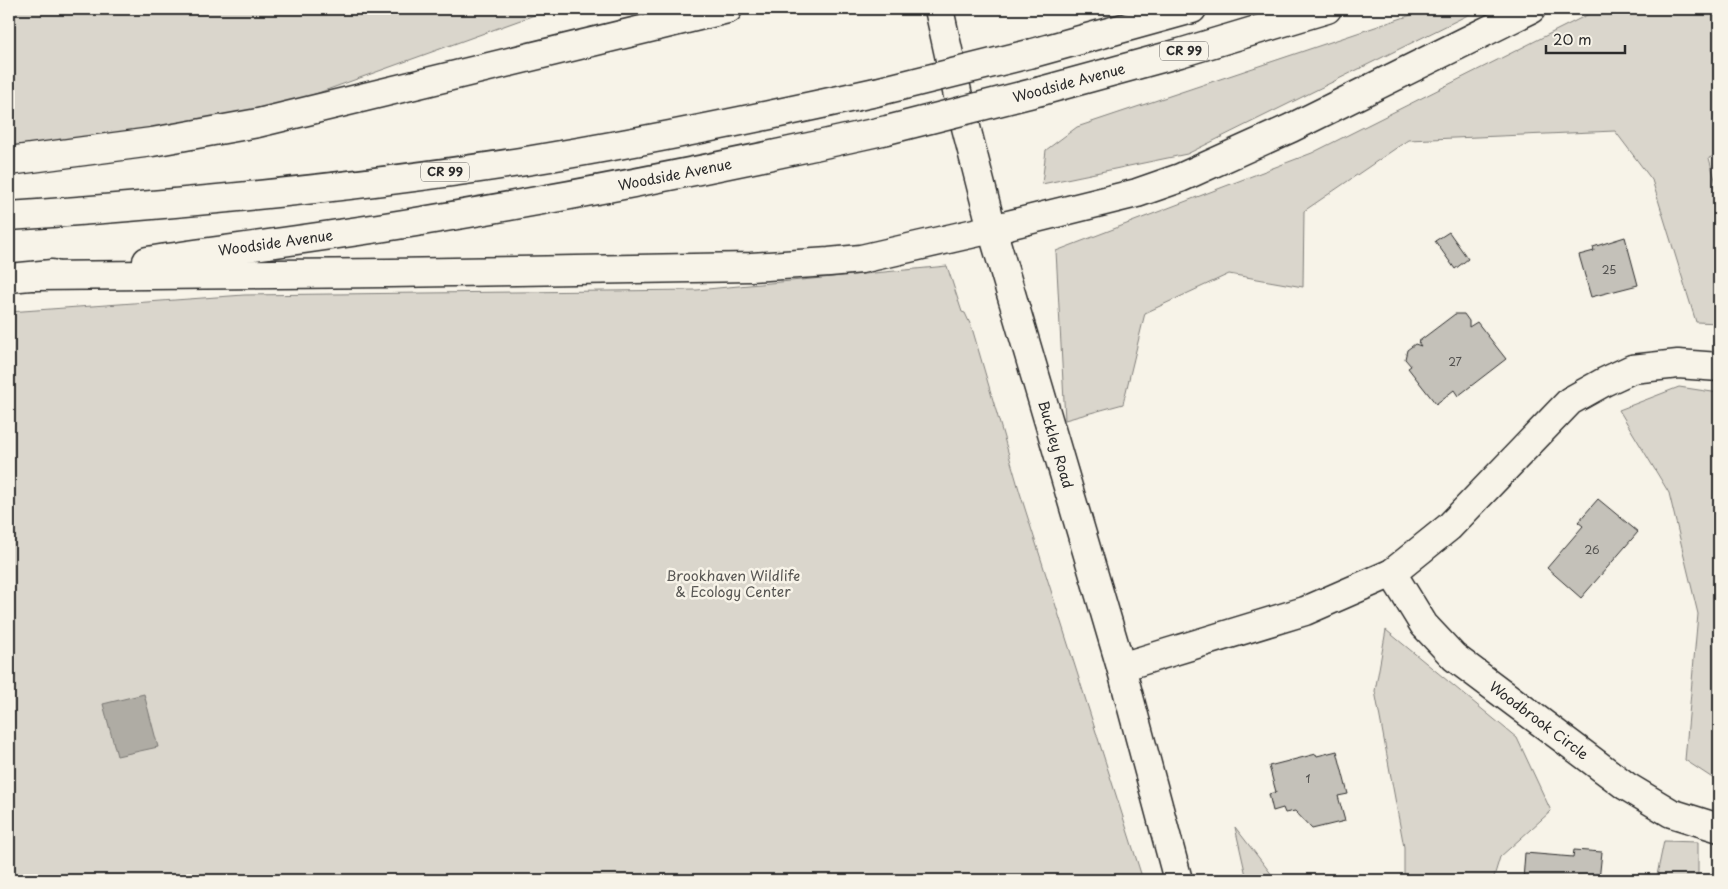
<svg xmlns="http://www.w3.org/2000/svg" width="1728" height="889" viewBox="0 0 1728 889" font-family="'Playpen Sans',sans-serif">
  <style>
    .green { fill: #dad6cc; stroke: #82807c }
    .water { fill: #afaca4; stroke: #7a7874 }
    .building { fill: #c4c1b9; stroke: #2b2b2b }
    .lines { fill: none; stroke-linecap: round; stroke-linejoin: round }
    .minor-casing { stroke: #2b2b2b; stroke-width: 31 }
    .major-casing { stroke: #2b2b2b; stroke-width: 31 }
    .minor { stroke: #f7f3e8; stroke-width: 28 }
    .major { stroke: #f7f3e8; stroke-width: 28 }
    .major-bridge-casing { stroke: #2b2b2b; stroke-width: 31; stroke-linecap: butt }
    .major-bridge { stroke: #f7f3e8; stroke-width: 28 }
    .labels { text-anchor: middle; stroke-width: 5; stroke-linejoin: round; paint-order: stroke }
    .number-label { font-size: 11px; fill: #51504e }
    .shield { fill: #f7f3e8; stroke: #686764; stroke-width: 1 }
    .shield-label { font-size: 12px; font-weight: bold; fill: #2b2b2b }
    .street-label { font-size: 14px; fill: #2b2b2b; stroke: #f7f3e8 }
    .park-label { font-size: 14px; fill: #575653; stroke: #f7f3e8 }
  </style>
  <rect width="100%" height="100%" fill="#f7f3e8"/>
  <filter id="ink" filterUnits="userSpaceOnUse"><feTurbulence type="fractalNoise" baseFrequency=".02" numOctaves="2"/><feDisplacementMap in="SourceGraphic" scale="10" xChannelSelector="R" yChannelSelector="G"/><feConvolveMatrix kernelMatrix="1 2 1 2 8 2 1 2 1" color-interpolation-filters="sRGB"/></filter>
  <g filter="url(#ink)">
    <path class="green" d="M9 9H551L271 110 32 148 9 150Z
      M1429 9H1480L1187 154 1042 184 1046 150 1077 127Z
      M1599 9H1719V154L1709 158 1719 194V323L1696 322 1652 180 1615 131 1408 140 1304 211 1303 287 1229 274 1145 313 1123 404 1065 420 1056 251 1312 153Z
      M947 266 962 312 965 313 972 328 1020 493 1143 880H9V312L244 295 697 290Z
      M1679 387 1719 393V762L1714 779 1685 760 1698 614 1669 493 1619 410Z
      M1386 630 1517 738 1551 811 1500 857 1493 880H1404V847L1375 691Z
      M1235 827 1276 880H1247Z
      M1664 841 1698 842V880H1656Z"/>
    <path class="water" d="M144 694 158 747 117 756 103 704Z"/>
    <path class="building" d="M1449 232 1468 259 1455 269 1435 241Z
      M1625 237 1638 285 1591 297 1579 255 1594 251 1593 247Z
      M1455 314H1464L1469 321V327L1477 322 1506 359 1458 396 1454 390 1436 404 1408 368 1411 366 1405 359 1407 350 1415 344 1421 346 1418 342Z
      M1598 499 1638 532 1581 598 1547 568 1583 526 1578 522Z
      M1337 751 1348 794 1338 796 1345 821 1312 829 1295 811 1285 813 1283 808 1273 811 1269 794 1276 792 1269 766 1316 754 1317 756Z
      M1574 850 1602 852 1599 880H1523L1525 853 1573 857Z"/>
    <g class="lines">
      <g class="minor-casing">
        <g id="minor">
          <path id="s1" d="M939 9 958 96 992 229 1121 667 1178 880"/>
          <path id="s2" d="M1719 367 1678 364 1632 369 1604 382 1570 401 1449 527 1392 573 1424 625 1454 657 1626 786 1671 813 1719 828"/>
          <path d="M1121 667 1305 611 1392 573"/>
        </g>
      </g>
      <g class="major-casing">
        <g id="major">
          <path d="M1033 53 1192 9"/>
          <path d="M1041 91 1180 53 1327 9"/>
          <path d="M9 161 152 142 258 123 728 9"/>
          <path d="M9 216C182 204 354 188 526 161 643 142 759 118 876 92"/>
          <path id="s3" d="M147 261C236 248 326 237 416 222 574 196 731 165 887 130"/>
          <path d="M35 276 390 273 751 267 829 262 861 259 992 229 1137 193 1180 178 1291 128 1531 9"/>
          <path d="M9 278 52 274"/>
        </g>
      </g>
      <use href="#minor" class="minor"/>
      <use href="#major" class="major"/>
      <g class="major-bridge-casing">
        <path id="major-bridge" d="M876 92 1033 53
          M887 130 1041 91"/>
      </g>
      <use href="#major-bridge" class="major-bridge"/>
    </g>
  </g>
  <g class="labels">
    <g class="number-label">
      <text x="1609" y="274">25</text>
      <text x="1455" y="366">27</text>
      <text x="1592" y="554">26</text>
      <text x="1308" y="783">1</text>
    </g>
    <g class="shield">
      <rect x="1160" y="41.5" width="48" height="19" rx="4"/>
      <rect x="421" y="162.5" width="48" height="19" rx="4"/>
    </g>
    <g class="shield-label">
      <text x="1184" y="55">CR 99</text>
      <text x="445" y="176">CR 99</text>
    </g>
    <g class="street-label">
      <text transform="translate(1069 83) rotate(-15)" y="5">Woodside Avenue</text>
      <text dy="5" stroke="none"><textPath href="#s3" startOffset="535">Woodside Avenue</textPath></text>
      <text dy="5" stroke="none"><textPath href="#s3" startOffset="130">Woodside Avenue</textPath></text>
      <text dy="5" stroke="none"><textPath href="#s1" startOffset="451">Buckley Road</textPath></text>
      <text dy="5" stroke="none"><textPath href="#s2" startOffset="616">Woodbrook Circle</textPath></text>
    </g>
    <g class="park-label">
      <text x="733" y="581">Brookhaven Wildlife<tspan x="733" dy="16">&amp; Ecology Center</tspan></text>
    </g>
  </g>
  <rect width="1728" height="889" fill="none" stroke="#f7f3e8" stroke-width="30"/>
  <rect x="15" y="15" width="1698" height="859" fill="none" stroke="#2b2b2b" stroke-width="2" filter="url(#ink)"/>
  <path d="M1546 45v8h79v-8" fill="none" stroke="#2b2b2b" stroke-width="2.5"/>
  <text x="1553" y="45" font-size="15" fill="#2b2b2b" stroke="#f7f3e8" stroke-width="4" paint-order="stroke">20 m</text>
</svg>
